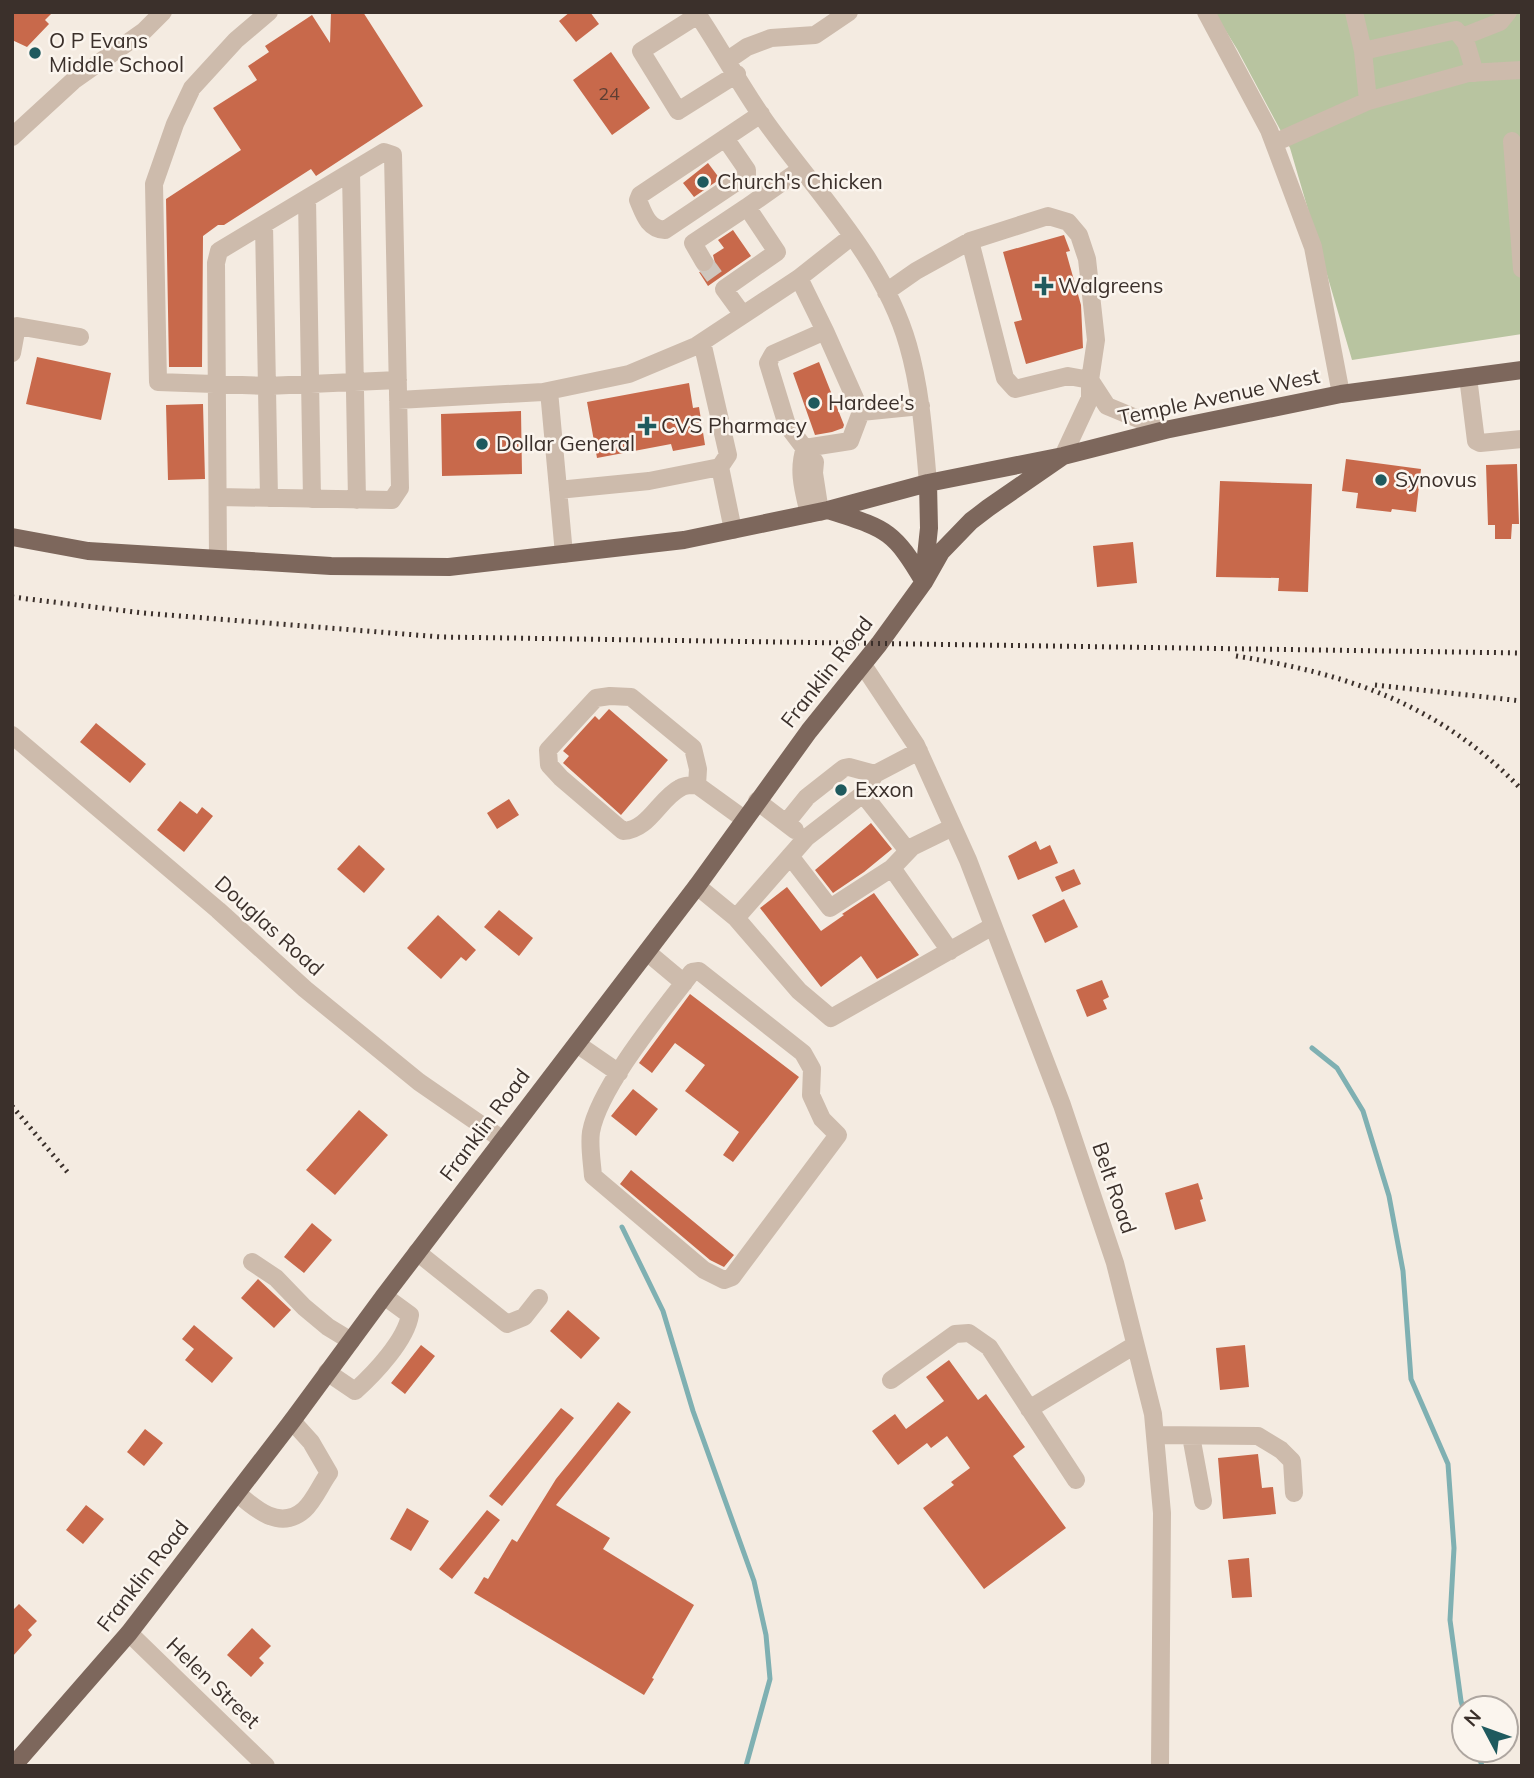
<svg xmlns="http://www.w3.org/2000/svg" width="1534" height="1778" viewBox="0 0 1534 1778" font-family="Mulish,sans-serif">
  <style>
    .green { fill: #b8c4a0 }
    .lines { fill: none; stroke-linecap: round; stroke-linejoin: round }
    .stream { stroke: #7fb0b2; stroke-width: 5 }
    .building { fill: #c8694b }
    .minor-tunnel { stroke: #cfc6bd; stroke-width: 18; stroke-dasharray: 18 9; stroke-linecap: butt }
    .minor { stroke: #cdbbac; stroke-width: 18 }
    .major { stroke: #7d675c; stroke-width: 18 }
    .rail { stroke: #3b302b; stroke-width: 5; stroke-dasharray: 2 5; stroke-linecap: butt }
    .poi-dot { fill: #1f5a5e; stroke: #fbf5ee; stroke-width: 2.5 }
    .labels { text-anchor: middle; stroke-width: 5; stroke-linejoin: round; paint-order: stroke }
    .number-label { font-size: 18px; fill: #5e3e33 }
    .poi-label { font-size: 21px; fill: #3b302b; stroke: #fbf5ee; text-anchor: start }
    .street-label { font-size: 21px; fill: #3b302b; stroke: #fbf5ee }
  </style>
  <rect width="100%" height="100%" fill="#f4ebe1"/>
  <path class="green" d="M1214 12H1522V334L1352 360 1290 148 1237 49Z"/>
  <g class="lines">
    <path class="stream" d="M1312 1048 1337 1068 1363 1111 1389 1196 1403 1271 1411 1379 1448 1464 1454 1548 1450 1620 1461 1701 1464 1711
      M622 1227 663 1311 693 1411 754 1581 766 1635 770 1679 746 1766
      M1477 1750 1482 1766"/>
  </g>
  <path class="building" d="M12 12H53L45 20 49 24 27 47 12 40Z
    M331 12H363L423 106 316 176 311 169 224 225H218L203 236 202 367H169L166 199 241 150 213 108 257 80 248 66 269 52 265 46 312 15 330 43Z
    M570 12H590L599 24 576 42 559 21Z
    M611 52 650 108 612 135 573 80Z
    M708 163 720 179 694 197 683 183Z
    M733 230 751 256 708 286 699 272 705 273 713 268 715 263 713 255 724 248 718 240Z
    M1064 235 1070 251 1066 252 1081 305 1083 348 1026 364 1014 322 1022 320 1003 252Z
    M37 357 111 373 101 420 26 404Z
    M819 362 844 425 843 428 832 432 815 435 793 373Z
    M689 383 693 408 699 407 705 445 673 451 671 444 597 458 587 402Z
    M203 404 205 479 168 480 166 405Z
    M521 411 522 474 442 476 441 414Z
    M1346 459 1421 469 1416 512 1392 509 1391 512 1356 508 1358 493 1342 491Z
    M1517 464 1519 524H1512L1511 539H1495V525H1488L1486 465Z
    M1220 481 1312 484 1308 592 1278 591 1279 578 1216 577Z
    M1133 542 1137 583 1097 587 1093 546Z
    M609 709 668 760 621 815 563 763 569 756 563 751 595 716 599 720Z
    M96 723 146 764 130 783 80 742Z
    M509 799 519 815 497 829 487 813Z
    M180 801 197 814 202 807 213 816 184 852 157 830Z
    M871 823 892 849 864 872 833 893 815 870Z
    M1036 841 1040 850 1050 845 1058 863 1018 880 1008 856Z
    M359 845 385 869 364 893 337 869Z
    M1074 869 1081 884 1062 892 1055 877Z
    M787 887 821 931 844 915 842 914 874 893 919 955 877 979 861 956 821 987 760 908Z
    M1064 899 1078 927 1045 943 1032 915Z
    M499 910 533 938 519 956 484 927Z
    M438 915 476 950 466 961 461 957 441 979 407 948Z
    M1102 980 1109 997 1103 1000 1107 1009 1087 1017 1076 990Z
    M690 994 799 1077 733 1162 723 1155 739 1132 685 1091 705 1065 675 1043 652 1073 639 1063Z
    M633 1089 658 1109 636 1136 611 1116Z
    M359 1110 388 1135 335 1195 306 1170Z
    M631 1170 734 1255 724 1267 710 1260 620 1184Z
    M1198 1183 1203 1199 1200 1200 1206 1221 1175 1230 1165 1193Z
    M312 1223 332 1240 304 1273 284 1257Z
    M258 1279 291 1310 274 1328 241 1298Z
    M568 1310 600 1338 581 1359 550 1331Z
    M194 1325 233 1358 212 1383 185 1360 194 1349 182 1339Z
    M421 1345 435 1356 405 1394 391 1383Z
    M1245 1345 1249 1387 1220 1390 1216 1348Z
    M949 1360 978 1400 986 1394 1025 1447 1013 1456 1066 1528 984 1589 923 1508 954 1485 951 1482 970 1468 947 1436 931 1448 927 1443 898 1465 872 1431 895 1414 906 1429 944 1401 926 1377Z
    M618 1402 631 1412 556 1505 610 1538 603 1549 694 1605 652 1678 654 1679 644 1695 474 1593 484 1577 488 1579 512 1539 517 1542 556 1479Z
    M561 1408 574 1418 502 1506 489 1496Z
    M145 1429 163 1443 144 1466 127 1452Z
    M1258 1454 1262 1488 1273 1487 1276 1514 1223 1519 1218 1458Z
    M86 1505 104 1519 83 1544 66 1530Z
    M407 1508 429 1521 411 1551 390 1539Z
    M487 1510 500 1520 452 1579 439 1569Z
    M1249 1558 1252 1597 1232 1598 1228 1560Z
    M19 1604 37 1621 28 1630 32 1635 12 1657V1611Z
    M252 1628 271 1646 259 1658 264 1663 251 1677 227 1655Z"/>
  <g class="lines">
    <path class="minor-tunnel" d="M704 262 717 280"/>
    <path class="minor" d="M269 12 236 40 192 88 175 124 154 184 158 382 267 386 398 380
      M696 12C721 49 742 89 768 125 818 194 884 261 908 345 921 390 924 437 928 483
      M1206 12 1269 130 1313 247 1341 394
      M1354 12 1363 51
      M698 15 641 51 678 111 737 74
      M1462 37 1500 22 1508 12
      M728 60 747 47 771 38 815 35 849 12
      M1368 101 1363 51 1456 30 1466 43 1475 73
      M12 137 73 81 144 31 163 12
      M725 138 747 170V175L665 230C648 229 644 214 638 200L640 195C680 168 721 141 761 114
      M1512 141 1522 269
      M1274 143 1368 101 1468 73 1522 70
      M351 172 357 500
      M307 198 312 499
      M1048 216 1068 222 1079 235 1087 259 1096 340 1090 380 1068 376 1015 389 1005 378 970 241Z
      M264 224 269 498
      M704 262 693 243 747 207
      M799 278 825 331 861 412 921 406
      M886 292 916 271 970 241
      M743 315 724 289 777 252 747 207 801 169
      M702 342 728 455 720 467 733 530
      M12 353 17 326 80 337
      M1468 377 1476 441 1480 443 1522 439
      M1090 380 1107 406 1165 430
      M549 391 564 554
      M398 400 543 392 629 374 696 346 799 278 851 237
      M805 448 850 441 861 412
      M805 448C797 471 804 492 809 514
      M1063 456 1090 398V380
      M558 490 649 481 720 467
      M820 512 814 473 815 462 787 425 768 363 773 354 825 331
      M218 559 216 263 219 251 384 152 393 155 400 488 392 500 218 497
      M863 665 916 745 968 860 1062 1105 1115 1263 1153 1414 1162 1513 1160 1766
      M12 735 218 910 305 989 419 1082 503 1140
      M697 785C692 785 684 785 680 788 659 799 649 830 623 831L561 778 549 765 548 750 596 698 610 696 631 697 693 748 698 769 697 785 744 819
      M863 794 908 851
      M757 801 795 830
      M786 823 807 797 844 768 849 767 875 774
      M790 856 830 908 892 868 950 951
      M892 868 912 847 953 827
      M697 886 736 918 799 991 831 1018 993 926
      M736 918 806 838 863 794 875 774 919 751
      M647 952 684 983
      M699 971 803 1053 812 1069 811 1095 822 1119 838 1135 732 1277 724 1280 704 1270 593 1176C592 1162 589 1146 591 1132 599 1087 664 1009 692 972Z
      M577 1044 619 1073
      M417 1252 507 1324 524 1317 539 1298
      M252 1262 276 1278 304 1307 328 1327 351 1341
      M327 1372 355 1391C375 1373 406 1340 410 1315L384 1296
      M891 1380 955 1334 969 1333 989 1347 1076 1480
      M1029 1409 1135 1345
      M1155 1435 1258 1436 1281 1450 1292 1461 1294 1493
      M1191 1436 1203 1501
      M237 1493C255 1509 280 1531 304 1510 314 1501 321 1484 329 1473L311 1442 292 1421
      M129 1633 266 1766"/>
    <path class="major" d="M828 510C886 529 893 529 924 582
      M12 537 88 551 331 566 449 567 684 540 828 510 928 483 1063 456 1165 430 1341 394 1522 370
      M924 575 929 528 928 483
      M13 1766 129 1633 292 1421 384 1296 697 886 809 731 879 644 924 582 941 552 971 521 988 508 1063 456"/>
    <path class="rail" d="M12 597 143 613 441 637 1522 653
      M1236 656C1349 674 1441 705 1522 790
      M1375 685 1522 701
      M12 1106 69 1174"/>
  </g>
  <g class="poi-dot">
    <circle cx="35" cy="53" r="7"/>
    <circle cx="703" cy="182" r="7"/>
    <path d="M1040.5 275.5h7v7h7v7h-7v7h-7v-7h-7v-7h7z"/>
    <circle cx="814" cy="403" r="7"/>
    <path d="M643.5 415.5h7v7h7v7h-7v7h-7v-7h-7v-7h7z"/>
    <circle cx="482" cy="444" r="7"/>
    <circle cx="1381" cy="480" r="7"/>
    <circle cx="841" cy="790" r="7"/>
  </g>
  <g class="labels">
    <g class="number-label">
      <text x="609" y="100">24</text>
    </g>
    <g class="poi-label">
      <text x="49" y="48">O P Evans<tspan x="49" dy="24">Middle School</tspan></text>
      <text x="717" y="189">Church's Chicken</text>
      <text x="1058" y="293">Walgreens</text>
      <text x="828" y="410">Hardee's</text>
      <text x="661" y="433">CVS Pharmacy</text>
      <text x="496" y="451">Dollar General</text>
      <text x="1395" y="487">Synovus</text>
      <text x="855" y="797">Exxon</text>
    </g>
    <g class="street-label">
      <text transform="translate(1219 397) rotate(-12)" y="7">Temple Avenue West</text>
      <text transform="translate(827 672) rotate(-52)" y="7">Franklin Road</text>
      <text transform="translate(269 926) rotate(42)" y="7">Douglas Road</text>
      <text transform="translate(485 1125) rotate(-53)" y="7">Franklin Road</text>
      <text transform="translate(1114 1188) rotate(71)" y="7">Belt Road</text>
      <text transform="translate(143 1576) rotate(-52)" y="7">Franklin Road</text>
      <text transform="translate(213 1683) rotate(44)" y="7">Helen Street</text>
    </g>
  </g>
  <rect width="1534" height="1778" fill="none" stroke="#3b302b" stroke-width="28"/>
  <g transform="translate(1485 1729) rotate(311)"><circle r="33" fill="#fbf5ee" stroke="#aea6a0" stroke-width="2"/>
  <path d="M0-5L12 26L0 18L-12 26Z" fill="#1f5a5e"/>
  <text y="-10" font-size="19" font-weight="bold" text-anchor="middle" fill="#3b302b">N</text>
  </g>
</svg>
